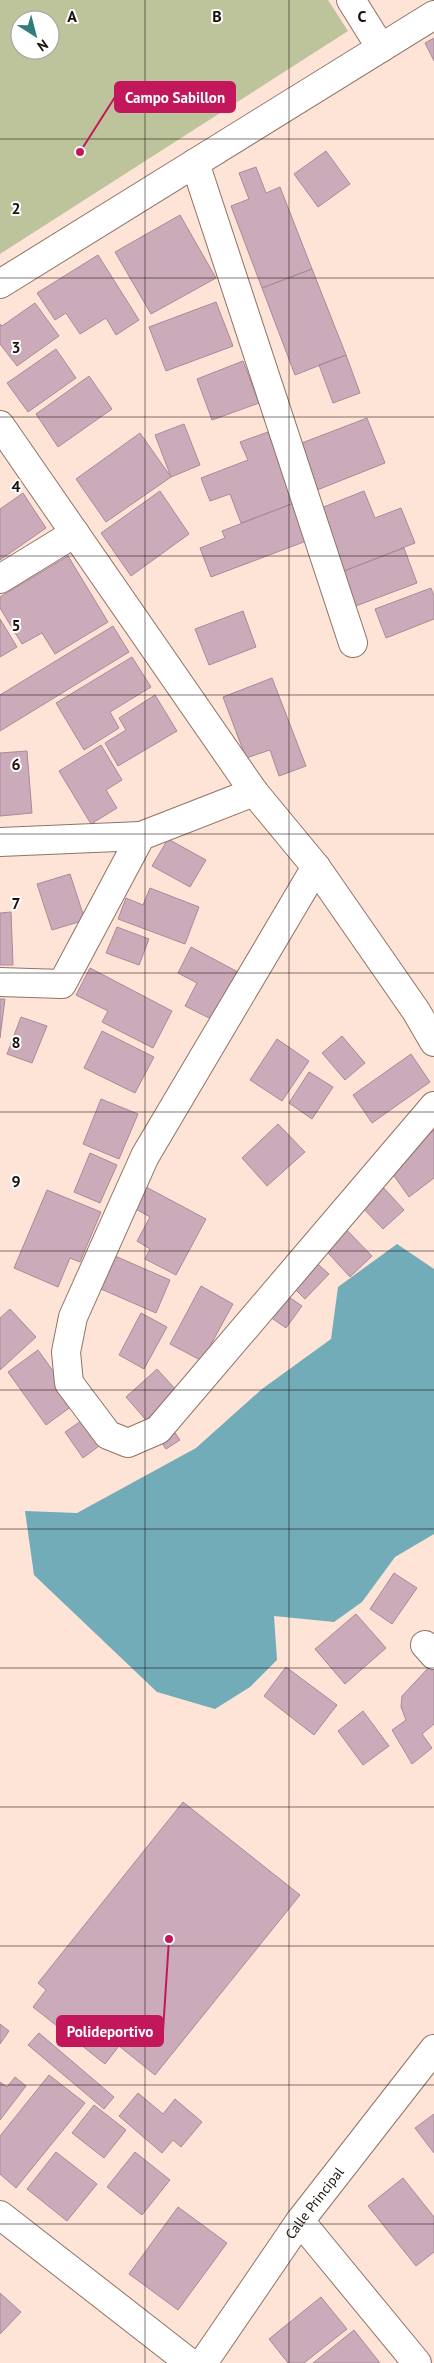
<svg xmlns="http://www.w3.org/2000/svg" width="434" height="2363" viewBox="0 0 434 2363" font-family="'PT Sans',sans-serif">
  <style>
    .green { fill: #bdc39a; fill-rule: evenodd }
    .water { fill: #72acb8 }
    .building { fill: #cbabb9; stroke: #a98a98 }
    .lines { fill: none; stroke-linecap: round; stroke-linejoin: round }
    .minor-casing { stroke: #907365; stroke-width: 30 }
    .minor { stroke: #fff; stroke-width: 28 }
    .grid { fill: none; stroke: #1b110b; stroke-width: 1; stroke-opacity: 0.55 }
    .labels { text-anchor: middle; stroke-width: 4; stroke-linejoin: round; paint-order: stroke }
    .street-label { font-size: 14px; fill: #1b110b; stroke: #fff }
    .grid-label { font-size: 16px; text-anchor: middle; font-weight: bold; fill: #1b110b; stroke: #fff; stroke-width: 4; stroke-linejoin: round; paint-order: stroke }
    .leader { fill: none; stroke: #c2185b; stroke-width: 2 }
    .callout-dot { fill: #c2185b; stroke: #fff; stroke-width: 2 }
    .callout { fill: #c2185b; stroke: #c2185b; stroke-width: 2 }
    .callout-label { font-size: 15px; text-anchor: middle; font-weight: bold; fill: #fff }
  </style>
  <rect width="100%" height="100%" fill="#fee4d7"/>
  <path class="green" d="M0 0H328L348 31 0 254ZM20 20H50V50H20Z"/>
  <path class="water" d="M397 1244 434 1269V1534L395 1557 362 1602 334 1622 274 1616 277 1660 250 1687 215 1709 157 1692 34 1575 25 1511 77 1513 196 1448 262 1389 331 1339 338 1287Z"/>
  <path class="building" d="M434 38V61L425 43Z
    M326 151 350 184 318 207 294 174Z
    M256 167 266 193 280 187 312 269 262 288 231 206 249 199 239 173Z
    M180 215 216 278 151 314 115 252Z
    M98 255 139 320 116 335 106 318 80 334 66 313 55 320 37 293Z
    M312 269 346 355 295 375 262 288Z
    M216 302 233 346 166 371 149 327Z
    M35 303 59 336 17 366 0 344V324L2 326Z
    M56 349 76 378 28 412 7 383Z
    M346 355 360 393 333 403 319 365Z
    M243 361 259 403 212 420 197 379Z
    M89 376 112 409 58 447 36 414Z
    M367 418 385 463 312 492 294 446Z
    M184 424 200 465 171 477 155 435Z
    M268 432 294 503 241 523 230 494 210 501 201 478 248 460 240 442Z
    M140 433 171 477 106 522 76 479Z
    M160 491 189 534 131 576 101 533Z
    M364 491 375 518 401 508 415 543 339 573 316 510Z
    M23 493 46 528 0 560V509Z
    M294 503 309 540 211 577 200 548 225 538 222 531Z
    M404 548 417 583 353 607 339 573Z
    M68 556 108 622 55 654 42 633 22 644 0 608V597Z
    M431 588 434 596V619L386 638 375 609Z
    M243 611 256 647 209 665 195 629Z
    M0 619 17 647 0 657Z
    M113 626 129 652 0 731V695Z
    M132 657 151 687 110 712 119 728 84 750 56 703Z
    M272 678 306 766 279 776 270 750 246 758 223 697Z
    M155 695 177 731 118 766 105 743 126 730 119 718Z
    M101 745 122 780 106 790 117 808 91 824 59 771Z
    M27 751 32 813 0 816V753Z
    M168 839 206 860 190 887 152 866Z
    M70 874 85 920 52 930 37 884Z
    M150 888 199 907 185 944 118 919 126 898 143 905Z
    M11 912 13 965H0V913Z
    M117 927 149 939 139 965 106 953Z
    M191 947 238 972 213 1020 185 1006 197 983 178 973Z
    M90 968 172 1011 153 1048 102 1022 108 1011 76 995Z
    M0 999H5L0 1038Z
    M21 1017 47 1026 32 1063 7 1054Z
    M102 1031 154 1057 135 1093 84 1068Z
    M342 1036 365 1063 345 1080 322 1053Z
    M277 1039 309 1061 282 1101 250 1080Z
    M411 1054 430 1082 372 1123 353 1095Z
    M309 1072 333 1087 312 1119 289 1103Z
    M101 1099 138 1114 119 1159 83 1144Z
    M278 1124 305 1152 267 1186 242 1158Z
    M434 1130V1178L409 1197 387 1166Z
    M90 1153 117 1165 100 1203 74 1192Z
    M381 1185 404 1210 383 1229 359 1204Z
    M146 1187 206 1219 176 1275 145 1259 150 1249 137 1241 150 1217 134 1208Z
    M47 1190 101 1212 80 1262 70 1258 58 1287 14 1268Z
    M341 1224 372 1256 350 1277 320 1244Z
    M115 1256 170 1280 156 1313 101 1289Z
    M310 1257 329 1274 305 1299 287 1281Z
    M201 1286 233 1304 202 1361 170 1344Z
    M279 1290 302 1306 286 1328 263 1312Z
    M10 1309 36 1337 0 1370V1318Z
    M141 1313 167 1327 144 1369 119 1355Z
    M38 1350 76 1403 46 1425 8 1372Z
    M157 1369 178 1392 146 1420 126 1397Z
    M81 1421 99 1446 83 1458 65 1432Z
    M171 1427 180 1440 166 1449 157 1436Z
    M394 1573 417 1588 392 1624 370 1609Z
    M356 1614 386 1648 345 1684 315 1649Z
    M430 1666 434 1670V1724L422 1734 432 1748 412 1764 392 1730 406 1720 401 1707 402 1696Z
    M286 1667 337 1705 314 1735 264 1696Z
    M363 1711 389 1746 363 1765 338 1731Z
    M183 1802 300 1895 155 2075 119 2046 105 2064 33 2007 46 1990 38 1983Z
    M0 2024 9 2031 0 2044Z
    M39 2033 114 2097 104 2109 28 2045Z
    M49 2075 85 2103 16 2188 0 2174V2136Z
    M15 2077 26 2086 0 2120V2082L7 2087Z
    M138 2093 163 2114 175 2099 202 2122 181 2147 173 2140 162 2153 119 2116Z
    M94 2105 126 2130 104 2158 72 2133Z
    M434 2114V2153L415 2128Z
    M56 2152 97 2184 67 2221 27 2189Z
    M135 2152 170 2180 142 2215 107 2187Z
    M403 2178 434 2217V2252L416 2266 368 2206Z
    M178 2207 227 2243 178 2310 129 2274Z
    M0 2293 21 2312 0 2334Z
    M321 2297 347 2329 304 2363H288L269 2339Z
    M354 2330 380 2363H313Z"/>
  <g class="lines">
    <g class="minor-casing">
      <g id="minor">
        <path d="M351 0 381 48"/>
        <path d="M195 163 353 643"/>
        <path d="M0 284 434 15"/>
        <path d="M0 425 254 792 316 867 416 1011 434 1042"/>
        <path d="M0 579 75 533"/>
        <path d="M0 842 141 836"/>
        <path d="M316 867 145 1156 73 1317 66 1352 69 1383 108 1435 128 1443 158 1430 434 1106"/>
        <path d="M0 982 62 984 141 836 254 792"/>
        <path d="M425 1645 434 1655"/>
        <path d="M0 2215 190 2363"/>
        <path d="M300 2221 417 2363"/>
        <path id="s1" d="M203 2363 300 2221 434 2049"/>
      </g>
    </g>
    <use href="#minor" class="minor"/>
  </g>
  <path class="grid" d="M145 0V2363M289 0V2363M0 139H434M0 278H434M0 417H434M0 556H434M0 695H434M0 834H434M0 973H434M0 1112H434M0 1251H434M0 1390H434M0 1529H434M0 1668H434M0 1807H434M0 1946H434M0 2085H434M0 2224H434"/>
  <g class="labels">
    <g class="street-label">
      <text dy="5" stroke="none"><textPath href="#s1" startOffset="195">Calle Principal</textPath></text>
    </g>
  </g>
  <g class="grid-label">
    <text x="72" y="22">A</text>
    <text x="217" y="22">B</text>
    <text x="362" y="22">C</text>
    <text x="16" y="214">2</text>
    <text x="16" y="353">3</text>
    <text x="16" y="492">4</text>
    <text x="16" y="631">5</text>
    <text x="16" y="770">6</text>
    <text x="16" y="909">7</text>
    <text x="16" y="1048">8</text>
    <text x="16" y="1187">9</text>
  </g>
  <path class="leader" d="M80 152L115 97M169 1939L163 2031"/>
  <g class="callout-dot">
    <circle cx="80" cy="152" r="5"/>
    <circle cx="169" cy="1939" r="5"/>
  </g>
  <g class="callout">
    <rect x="115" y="82" width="120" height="30" rx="5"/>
    <rect x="57" y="2016" width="106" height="30" rx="5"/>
  </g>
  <g class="callout-label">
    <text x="175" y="103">Campo Sabillon</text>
    <text x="110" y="2037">Polideportivo</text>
  </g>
  <g transform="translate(35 35) rotate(144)"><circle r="24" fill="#ffffff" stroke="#a4a09d"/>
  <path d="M0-4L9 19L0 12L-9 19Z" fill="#327b7d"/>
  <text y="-8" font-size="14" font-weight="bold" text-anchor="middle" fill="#1b110b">N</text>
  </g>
</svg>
